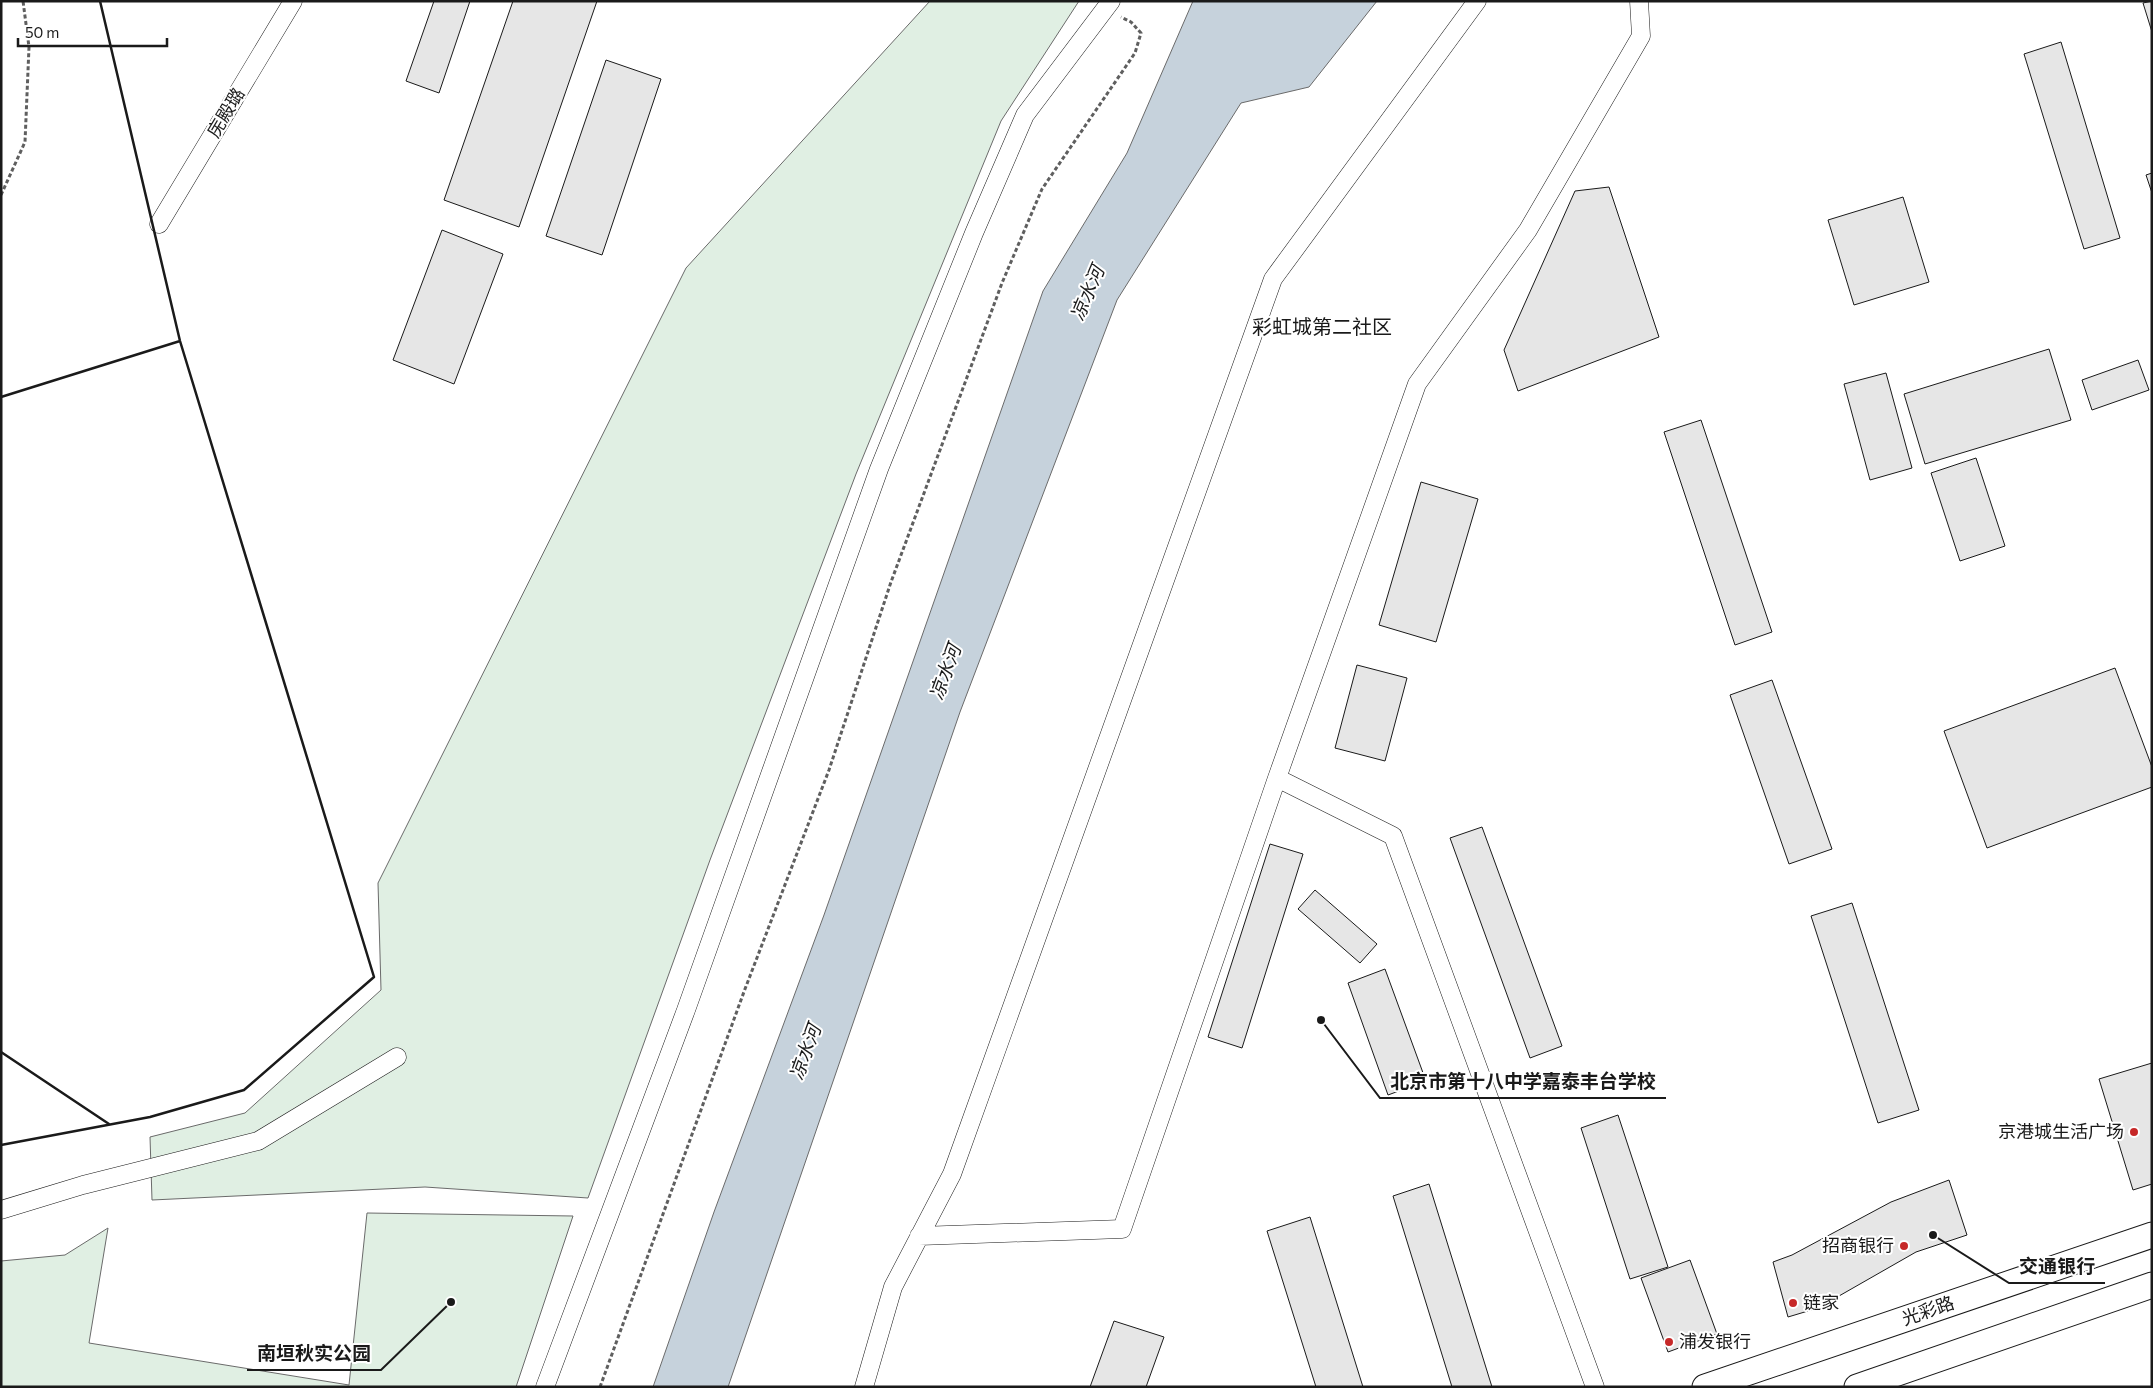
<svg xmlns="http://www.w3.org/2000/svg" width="2153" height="1388" viewBox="0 0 2153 1388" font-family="Commissioner,'Noto Sans SC',sans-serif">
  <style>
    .green { fill: #e0efe3; stroke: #6a6a6a }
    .water { fill: #c6d2dc; stroke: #6a6a6a }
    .building { fill: #e6e6e6; stroke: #1a1a1a }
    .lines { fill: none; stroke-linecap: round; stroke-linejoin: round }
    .street-casing { stroke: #1a1a1a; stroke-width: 19 }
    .secondary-casing { stroke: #1a1a1a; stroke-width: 27 }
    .path { stroke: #5f5f5f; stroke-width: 3; stroke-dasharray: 4 2.5; stroke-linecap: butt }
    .street { stroke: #fff; stroke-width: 18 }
    .secondary { stroke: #fff; stroke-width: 25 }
    .wall { stroke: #1a1a1a; stroke-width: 2.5 }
    .poi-dot { fill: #c62828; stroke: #fff; stroke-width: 2 }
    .labels { text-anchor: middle; stroke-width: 4; stroke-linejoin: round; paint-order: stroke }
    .street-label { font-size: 18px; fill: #1a1a1a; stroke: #fff }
    .poi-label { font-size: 18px; fill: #1a1a1a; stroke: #fff; text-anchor: end }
    .water-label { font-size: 19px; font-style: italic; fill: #1a1a1a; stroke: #fff }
    .quarter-label { font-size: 20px; fill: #1a1a1a; stroke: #fff }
    .leader { fill: none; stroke: #1a1a1a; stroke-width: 2 }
    .callout-dot { fill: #1a1a1a; stroke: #fff; stroke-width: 2 }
    .callout-label { font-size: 19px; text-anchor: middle; font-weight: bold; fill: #1a1a1a; stroke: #fff; stroke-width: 4; stroke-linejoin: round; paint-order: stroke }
  </style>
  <rect width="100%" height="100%" fill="#fff"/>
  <path class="green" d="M930 1H1079L1001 121 856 474 710 860 588 1198 425 1187 152 1200 150 1137 245 1113 381 990 378 883 686 268Z
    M367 1213 573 1216 516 1387H1V1261L65 1255 108 1228 89 1343 349 1385Z"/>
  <path class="water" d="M1193 1H1377L1309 87 1241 103 1117 300 960 712 728 1387H653L714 1212 824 915 1043 291 1127 153Z"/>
  <path class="building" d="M434 1H470L439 93 406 81Z
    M513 1H597L519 227 444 200Z
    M2152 1V32L2143 3Z
    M2061 42 2120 238 2084 249 2024 54Z
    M606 60 661 79 602 255 546 236Z
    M2152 173V193L2146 175Z
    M1609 187 1659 337 1518 391 1504 350 1575 191Z
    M1903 197 1929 282 1854 305 1828 220Z
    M442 230 503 254 454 384 393 360Z
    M2049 349 2071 420 1925 464 1904 394Z
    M2138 360 2149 390 2092 410 2082 380Z
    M1886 373 1912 468 1870 480 1844 384Z
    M1701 420 1772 632 1735 645 1664 432Z
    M1976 458 2005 546 1960 561 1931 473Z
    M1421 482 1478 499 1436 642 1379 625Z
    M1357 665 1407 678 1385 761 1335 748Z
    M2115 668 2152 767V787L1987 848 1944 731Z
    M1772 680 1832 849 1789 864 1730 695Z
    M1482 827 1562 1046 1530 1058 1450 838Z
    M1270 844 1303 854 1242 1048 1208 1037Z
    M1315 890 1377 944 1360 963 1298 909Z
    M1852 903 1919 1110 1878 1123 1811 916Z
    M1385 969 1426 1081 1388 1095 1348 983Z
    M2152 1063V1184L2133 1190 2099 1079Z
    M1618 1115 1668 1267 1630 1279 1581 1128Z
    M1949 1180 1967 1235 1916 1252 1818 1308 1788 1317 1773 1262 1792 1255 1891 1202Z
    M1429 1184 1492 1387H1452L1393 1196Z
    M1310 1217 1363 1387H1316L1267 1231Z
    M1690 1260 1717 1334 1668 1352 1641 1278Z
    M1114 1321 1164 1337 1146 1387H1090Z"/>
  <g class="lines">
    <g class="street-casing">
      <path id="street" d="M159 224 293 1
        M1277 778 1393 836 1595 1387
        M1 1210 83 1185 258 1141 397 1057
        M919 1236 1122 1229 1277 778 1417 384 1528 230 1641 36 1639 1
        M545 1387 686 1010 879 469 974 233 1025 115 1111 1
        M864 1387 893 1287 952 1174 1273 279 1477 1"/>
    </g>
    <g class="secondary-casing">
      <path id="secondary" d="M1705 1387 2152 1235
        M1857 1387 2152 1285"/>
    </g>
    <path class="path" d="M1 195 25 142 29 47 23 1
      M600 1387 745 989 829 770 891 582 1002 283 1042 189 1135 53 1141 33 1131 22 1121 17"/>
    <use href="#street" class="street"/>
    <use href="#secondary" class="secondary"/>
    <path class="wall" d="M1 397 180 341
      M1 1052 109 1124
      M1 1145 150 1117 244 1090 374 977 180 341 100 1"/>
  </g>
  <g class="poi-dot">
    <circle cx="2134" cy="1132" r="5"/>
    <circle cx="1904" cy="1246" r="5"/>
    <circle cx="1793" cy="1303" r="5"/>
    <circle cx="1669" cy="1342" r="5"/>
  </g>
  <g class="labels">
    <g class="street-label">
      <text transform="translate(226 113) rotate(-59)" y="6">庑殿璐</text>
      <text transform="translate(1928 1311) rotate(-19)" y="6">光彩路</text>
    </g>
    <g class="poi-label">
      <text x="2124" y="1138">京港城生活广场</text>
      <text x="1894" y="1252">招商银行</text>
      <text x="1803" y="1309" text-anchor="start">链家</text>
      <text x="1679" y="1348" text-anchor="start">浦发银行</text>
    </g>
    <g class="water-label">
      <text transform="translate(1087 293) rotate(-67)" y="7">凉水河</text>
      <text transform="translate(945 672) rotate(-70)" y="7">凉水河</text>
      <text transform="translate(805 1052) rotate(-70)" y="7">凉水河</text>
    </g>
    <g class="quarter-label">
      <text x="1322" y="334">彩虹城第二社区</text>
    </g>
  </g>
  <path class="leader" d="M1321 1020L1380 1098H1666M1933 1235L2009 1283H2105M451 1302L381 1370H247"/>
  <g class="callout-dot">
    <circle cx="1321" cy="1020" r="5"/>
    <circle cx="1933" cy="1235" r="5"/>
    <circle cx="451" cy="1302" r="5"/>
  </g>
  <g class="callout-label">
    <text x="1523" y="1088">北京市第十八中学嘉泰丰台学校</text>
    <text x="2057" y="1273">交通银行</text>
    <text x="314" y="1360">南垣秋实公园</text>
  </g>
  <rect width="2153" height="1388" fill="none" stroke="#1a1a1a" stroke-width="5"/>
  <path d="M18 38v8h149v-8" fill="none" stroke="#1a1a1a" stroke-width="2.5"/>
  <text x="25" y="38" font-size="15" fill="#1a1a1a" stroke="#ffffff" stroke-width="4" paint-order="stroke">50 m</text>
</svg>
